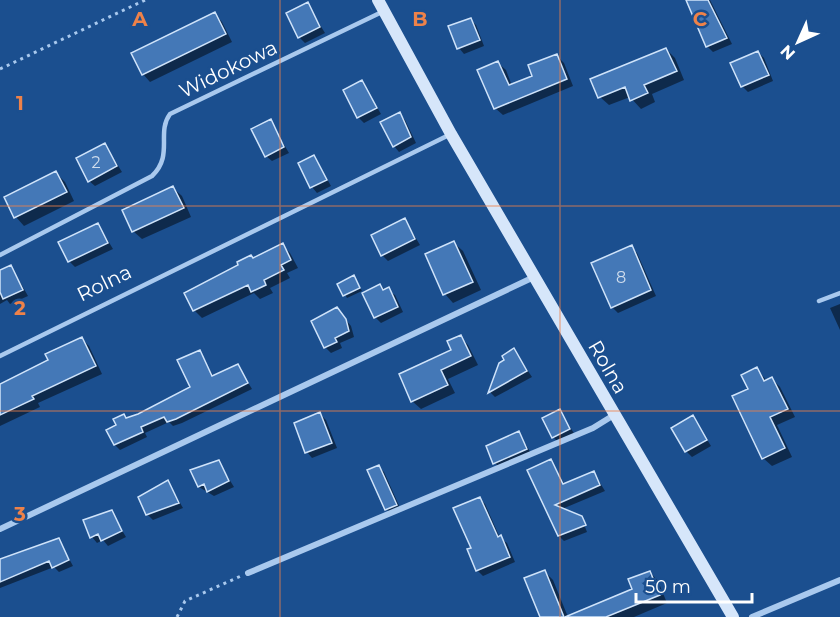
<svg xmlns="http://www.w3.org/2000/svg" width="840" height="617" viewBox="0 0 840 617" font-family="Montserrat,sans-serif">
  <style>
    .shadow { fill: #0007 }
    .building { fill: #4478b7; stroke: #cfe3fa; stroke-width: 1.5 }
    .lines { fill: none; stroke-linecap: round; stroke-linejoin: round }
    .path { stroke: #a9c9ee; stroke-width: 3; stroke-dasharray: 3 4.5; stroke-linecap: butt }
    .lane { stroke: #a9c9ee; stroke-width: 4.5 }
    .street { stroke: #a9c9ee; stroke-width: 6 }
    .secondary { stroke: #d6e6fa; stroke-width: 12 }
    .grid { fill: none; stroke: #ee8249; stroke-width: 1.5; stroke-opacity: 0.55 }
    .labels { text-anchor: middle; stroke-width: 5; stroke-linejoin: round; paint-order: stroke }
    .number-label { font-size: 16px; fill: #d0dded }
    .street-label { font-size: 20px; fill: #fff; stroke: #1b4f8f }
    .grid-label { font-size: 20px; text-anchor: middle; font-weight: bold; fill: #ee8249; stroke: #1b4f8f; stroke-width: 5; stroke-linejoin: round; paint-order: stroke }
  </style>
  <rect width="100%" height="100%" fill="#1b4f8f"/>
  <path class="shadow" d="M688 0H710L732 44 713 52 707 46Z
    M307 4 325 33 305 43 299 37Z
    M215 14 222 22 232 42 150 82 143 74Z
    M470 19 476 25 484 46 464 54 459 48Z
    M666 49 675 58 684 80 652 94 655 102 641 109 630 97 609 105 600 97Z
    M758 52 764 58 773 81 748 92 742 86Z
    M557 56 564 63 573 86 503 115 495 108 498 63 506 70 512 86 534 77Z
    M362 82 381 114 364 123 358 117Z
    M399 114 405 120 416 143 399 152 394 146Z
    M270 121 289 153 272 161 266 156Z
    M105 145 122 172 95 186 89 181Z
    M314 156 331 186 317 193 312 187Z
    M56 173 65 182 74 201 24 226 16 217Z
    M173 188 182 196 191 217 142 239 133 231Z
    M405 220 420 245 388 261 382 255Z
    M98 224 113 249 75 267 69 261Z
    M454 243 463 251 481 290 453 303 445 294Z
    M282 245 290 253 298 268 287 273 290 278 270 288 273 293 260 299 254 293 202 318 194 310 240 266Z
    M631 247 637 253 656 296 618 313 612 307Z
    M11 266 28 296 10 304 7 300 0 304V273Z
    M354 277 362 291 347 298 339 284Z
    M380 286 395 295 403 312 381 323 375 317Z
    M840 304V330L830 308Z
    M337 309 351 326 354 337 340 343 342 348 331 353 325 347Z
    M460 337 468 345 478 365 448 379 455 393 421 409 412 401 401 375 453 351Z
    M82 339 89 346 102 374 38 403 40 407 0 426V386L50 361Z
    M514 350 532 377 495 397 490 392 500 364Z
    M199 352 214 377 238 366 252 389 182 423 173 426 169 422 145 433 147 437 120 450 115 445 126 419 192 388Z
    M757 369 767 381 772 379 780 387 795 417 777 425 792 457 772 466 763 458 750 390Z
    M560 411 575 435 559 443 553 437Z
    M320 414 326 420 337 448 312 458 307 452Z
    M693 417 711 446 692 457 686 451Z
    M519 433 532 455 500 468 495 463Z
    M218 461 234 487 214 496 199 487Z
    M551 461 565 485 594 473 605 491 562 509 582 519 587 532 564 541 559 536 529 470Z
    M379 467 384 472 401 510 392 514 386 509Z
    M168 482 183 508 153 520 147 514Z
    M479 498 485 504 500 538 507 543 515 562 483 576 477 570 473 549Z
    M111 512 126 537 108 546 103 540 97 543 92 537Z
    M59 540 73 566 59 572 54 567 0 588V561Z
    M545 572 553 580 568 617 634 590 650 572 658 581 667 603 634 617H541Z"/>
  <path class="building" d="M686 0H708L727 38 706 47Z
    M308 2 320 27 298 38 286 13Z
    M215 12 226 34 142 75 131 53Z
    M471 18 480 40 457 49 448 26Z
    M666 48 677 71 644 85 648 93 630 101 625 87 598 98 590 79Z
    M758 51 769 75 741 87 730 63Z
    M557 54 567 79 494 109 477 70 498 61 509 85 532 76 528 65Z
    M362 80 377 108 357 118 343 90Z
    M400 112 411 137 393 147 380 122Z
    M271 119 284 147 265 157 251 129Z
    M105 143 117 166 88 182 76 158Z
    M314 155 327 180 310 188 298 163Z
    M56 171 67 192 14 218 4 197Z
    M173 186 184 208 132 232 122 210Z
    M405 218 415 239 381 256 371 235Z
    M98 223 108 243 68 262 58 242Z
    M454 241 473 282 443 295 425 254Z
    M283 243 291 260 281 265 284 270 264 280 266 285 251 292 248 285 193 311 184 293 238 265 237 262 251 255 253 258Z
    M632 245 651 290 611 308 591 263Z
    M11 265 23 290 3 299 0 292V270Z
    M354 275 360 288 343 296 337 284Z
    M380 284 383 290 389 287 398 307 374 318 362 293Z
    M337 307 346 319 349 331 335 338 337 342 324 348 311 321Z
    M461 335 471 356 441 370 448 385 411 402 399 374 451 350 447 341Z
    M82 337 96 366 32 396 34 399 0 415V384L48 360 45 354Z
    M514 348 527 371 488 393 499 363 504 360 502 356Z
    M200 350 212 376 238 364 248 383 176 419 167 422 164 417 141 427 143 432 114 445 106 430 116 425 113 419 124 414 126 418 138 414 190 387 177 360Z
    M757 367 764 381 772 377 788 409 770 417 785 448 762 459 732 396 748 389 741 375Z
    M560 409 570 429 552 438 542 418Z
    M320 412 332 443 305 453 294 423Z
    M693 415 707 440 685 452 671 428Z
    M519 431 527 449 493 464 486 446Z
    M551 459 563 484 594 471 600 485 555 505 582 516 586 525 558 536 527 470Z
    M219 460 229 481 207 492 204 484 198 487 190 470Z
    M379 465 397 505 385 510 367 470Z
    M168 480 179 503 146 515 138 497Z
    M480 497 498 537 501 535 510 557 476 571 467 549 471 548 453 508Z
    M112 510 122 531 101 541 98 534 90 538 83 520Z
    M59 538 69 560 52 568 49 561 0 582V559Z
    M545 570 564 617H540L524 578Z
    M650 571 660 595 606 617H565L632 589 628 579Z"/>
  <g class="lines">
    <path class="path" d="M0 69 145 0
      M177 617 185 601 241 576"/>
    <path class="lane" d="M0 255 152 176C174 155 156 133 170 114L384 11
      M819 301 840 293
      M0 356 451 134"/>
    <path class="street" d="M0 529 534 277
      M248 573 593 428 614 415
      M752 617 840 580"/>
    <path class="secondary" d="M378 0 451 134 733 617"/>
  </g>
  <path class="grid" d="M280 0V617M560 0V617M0 206H840M0 411H840"/>
  <g class="labels">
    <g class="number-label">
      <text x="96" y="168">2</text>
      <text x="621" y="283">8</text>
    </g>
    <g class="street-label">
      <text transform="translate(228 69) rotate(-26)" y="7">Widokowa</text>
      <text transform="translate(104 283) rotate(-26)" y="7">Rolna</text>
      <text transform="translate(608 367) rotate(60)" y="7">Rolna</text>
    </g>
  </g>
  <g class="grid-label">
    <text x="140" y="26">A</text>
    <text x="420" y="26">B</text>
    <text x="700" y="26">C</text>
    <text x="20" y="110">1</text>
    <text x="20" y="315">2</text>
    <text x="20" y="521">3</text>
  </g>
  <g transform="translate(798 42) rotate(225)" stroke="#1b4f8f" stroke-width="4.5" paint-order="stroke">
  <path d="M0-4.5L10 22L0 15L-10 22Z" fill="#ffffff"/>
  <text y="-9" font-size="16" font-weight="bold" text-anchor="middle" fill="#ffffff">N</text>
  </g>
  <path d="M636 593v9h116v-9" fill="none" stroke="#ffffff" stroke-width="3"/>
  <text x="645" y="593" font-size="18" fill="#ffffff" stroke="#1b4f8f" stroke-width="4.5" paint-order="stroke">50 m</text>
</svg>
